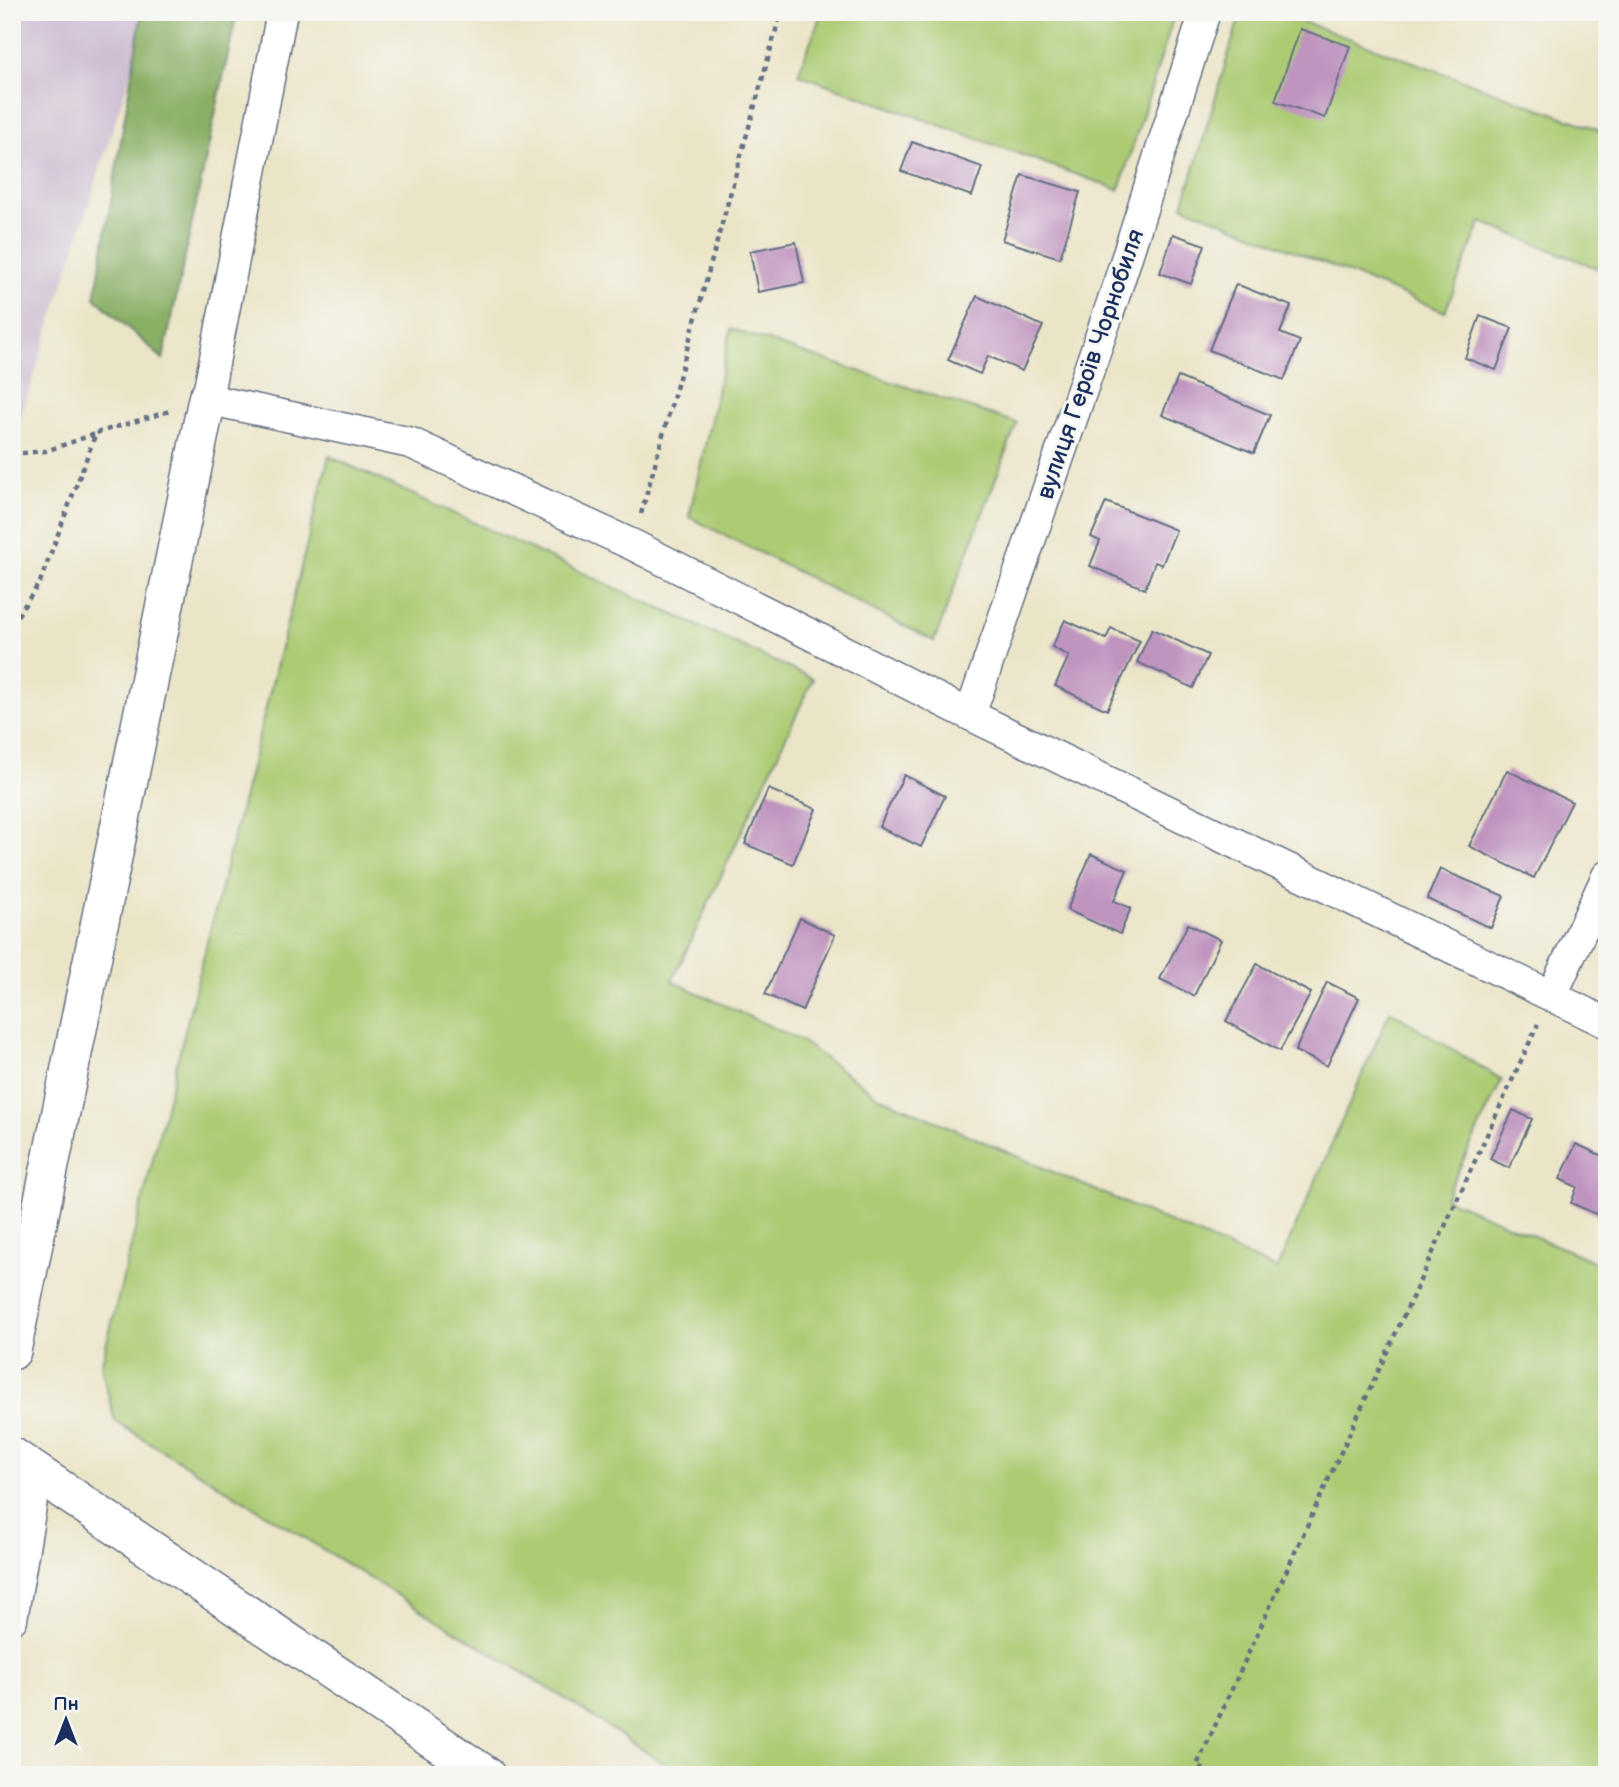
<svg xmlns="http://www.w3.org/2000/svg" width="1619" height="1787" viewBox="0 0 1619 1787" font-family="'Balsamiq Sans',sans-serif">
  <style>
    .industrial { fill: #cdbed2 }
    .green { fill: #accb73; stroke: #647d68; stroke-width: 2 }
    .forest { fill: #89af65; stroke: #526f62; stroke-width: 2 }
    .building { fill: #bf94bf }
    .lines { fill: none; stroke-linecap: round; stroke-linejoin: round }
    .minor-casing { stroke: #646f83; stroke-width: 33 }
    .tertiary-casing { stroke: #646f83; stroke-width: 40 }
    .path { stroke: #646f83; stroke-width: 4.5; stroke-dasharray: 5 5; stroke-linecap: butt }
    .minor { stroke: #fff; stroke-width: 30 }
    .tertiary { stroke: #fff; stroke-width: 37 }
    .labels { text-anchor: middle; stroke-width: 6; stroke-linejoin: round; paint-order: stroke }
    .street-label { font-size: 24px; fill: #1b2f5e; stroke: #f6f6f2 }
  </style>
  <rect width="100%" height="100%" fill="#f6f6f2"/>
  <filter id="ink" filterUnits="userSpaceOnUse"><feTurbulence type="fractalNoise" baseFrequency=".0143" numOctaves="2"/><feDisplacementMap in="SourceGraphic" scale="14" xChannelSelector="R" yChannelSelector="G"/><feConvolveMatrix kernelMatrix="1 2 1 2 8 2 1 2 1" color-interpolation-filters="sRGB"/></filter>
  <filter id="wash" filterUnits="userSpaceOnUse"><feTurbulence type="fractalNoise" baseFrequency=".00686" numOctaves="4" result="noise"/><feDisplacementMap in="SourceGraphic" scale="28" xChannelSelector="R" yChannelSelector="G"/><feGaussianBlur stdDeviation="1.57" result="paint"/><feColorMatrix in="noise" values="0 0 0 0 0 0 0 0 0 0 0 0 0 0 0 0 0 1.4 0 .05"/><feComposite in="paint" operator="in"/></filter>
  <g filter="url(#wash)">
    <rect width="100%" height="100%" fill="#ebe5c8"/>
    <path class="industrial" d="M12 12H150L12 445Z"/>
    <path class="green" d="M822 12H1172L1175 13 1119 190 798 74Z
      M1241 12H1277L1607 133V272L1481 222 1445 312 1183 206Z
      M731 329 1017 423 934 641 689 517Z
      M329 456 813 679 672 981 798 1039 878 1096 1277 1269 1390 1011 1502 1080 1445 1198 1607 1267V1775H681L564 1698 115 1421 101 1366Z"/>
    <path class="forest" d="M142 12H237L163 359 95 298Z"/>
    <g id="blocks">
      <path class="building" d="M1300 29 1350 46 1325 118 1275 101Z
        M912 142 982 167 972 196 901 171Z
        M1022 175 1080 192 1060 258 1002 240Z
        M1173 234 1205 245 1191 284 1160 273Z
        M796 242 804 283 758 292 750 251Z
        M1236 284 1291 306 1280 333 1300 341 1284 380 1209 350Z
        M977 296 1043 326 1022 371 988 356 980 374 948 360Z
        M1480 316 1512 328 1496 370 1465 358Z
        M1178 377 1270 415 1254 453 1162 415Z
        M1106 502 1176 530 1162 565 1155 562 1145 589 1090 566 1100 541 1091 537Z
        M1065 620 1106 639 1111 628 1140 641 1107 710 1055 686 1069 656 1052 647Z
        M1152 629 1208 655 1193 688 1137 662Z
        M1507 770 1572 802 1534 878 1469 846Z
        M904 775 945 796 921 847 879 827Z
        M768 789 816 809 793 864 745 844Z
        M1091 854 1127 870 1114 901 1131 908 1120 934 1067 910Z
        M1440 869 1504 896 1491 928 1427 899Z
        M800 918 835 935 802 1011 765 994Z
        M1188 924 1221 940 1194 996 1160 979Z
        M1257 964 1311 993 1280 1051 1226 1021Z
        M1327 982 1359 998 1327 1066 1295 1051Z
        M1513 1110 1532 1119 1509 1168 1490 1159Z
        M1576 1144 1607 1158V1219L1571 1203 1577 1187 1560 1179Z"/>
    </g>
  </g>
  <g filter="url(#ink)">
    <use href="#blocks" fill-opacity="0" stroke="#646f83" stroke-width="2"/>
    <g class="lines">
      <g class="minor-casing">
        <path id="minor" d="M282 12 207 399 411 443 633 545 970 715 1607 1023
          M970 715 1115 294 1205 12
          M1552 995 1607 876
          M12 1619 37 1471"/>
      </g>
      <g class="tertiary-casing">
        <path id="tertiary" d="M12 1351 207 399
          M12 1456 486 1775"/>
      </g>
      <path class="path" d="M12 454 46 451 95 434
        M641 514 781 12
        M12 624 40 582 96 433 170 411
        M1212 1775 1197 1765 1538 1024"/>
      <use href="#minor" class="minor"/>
      <use href="#tertiary" class="tertiary"/>
    </g>
  </g>
  <g class="labels">
    <g class="street-label">
      <text transform="translate(1090 364) rotate(-71)" y="8">вулиця Героїв Чорнобиля</text>
    </g>
  </g>
  <rect width="1619" height="1787" fill="none" stroke="#f6f6f2" stroke-width="42"/>
  <g transform="translate(66 1720)" stroke="#f6f6f2" stroke-width="5" paint-order="stroke">
  <path d="M0-5L12 26L0 18L-12 26Z" fill="#1b2f5e"/>
  <text y="-10" font-size="19" font-weight="bold" text-anchor="middle" fill="#1b2f5e">Пн</text>
  </g>
</svg>
